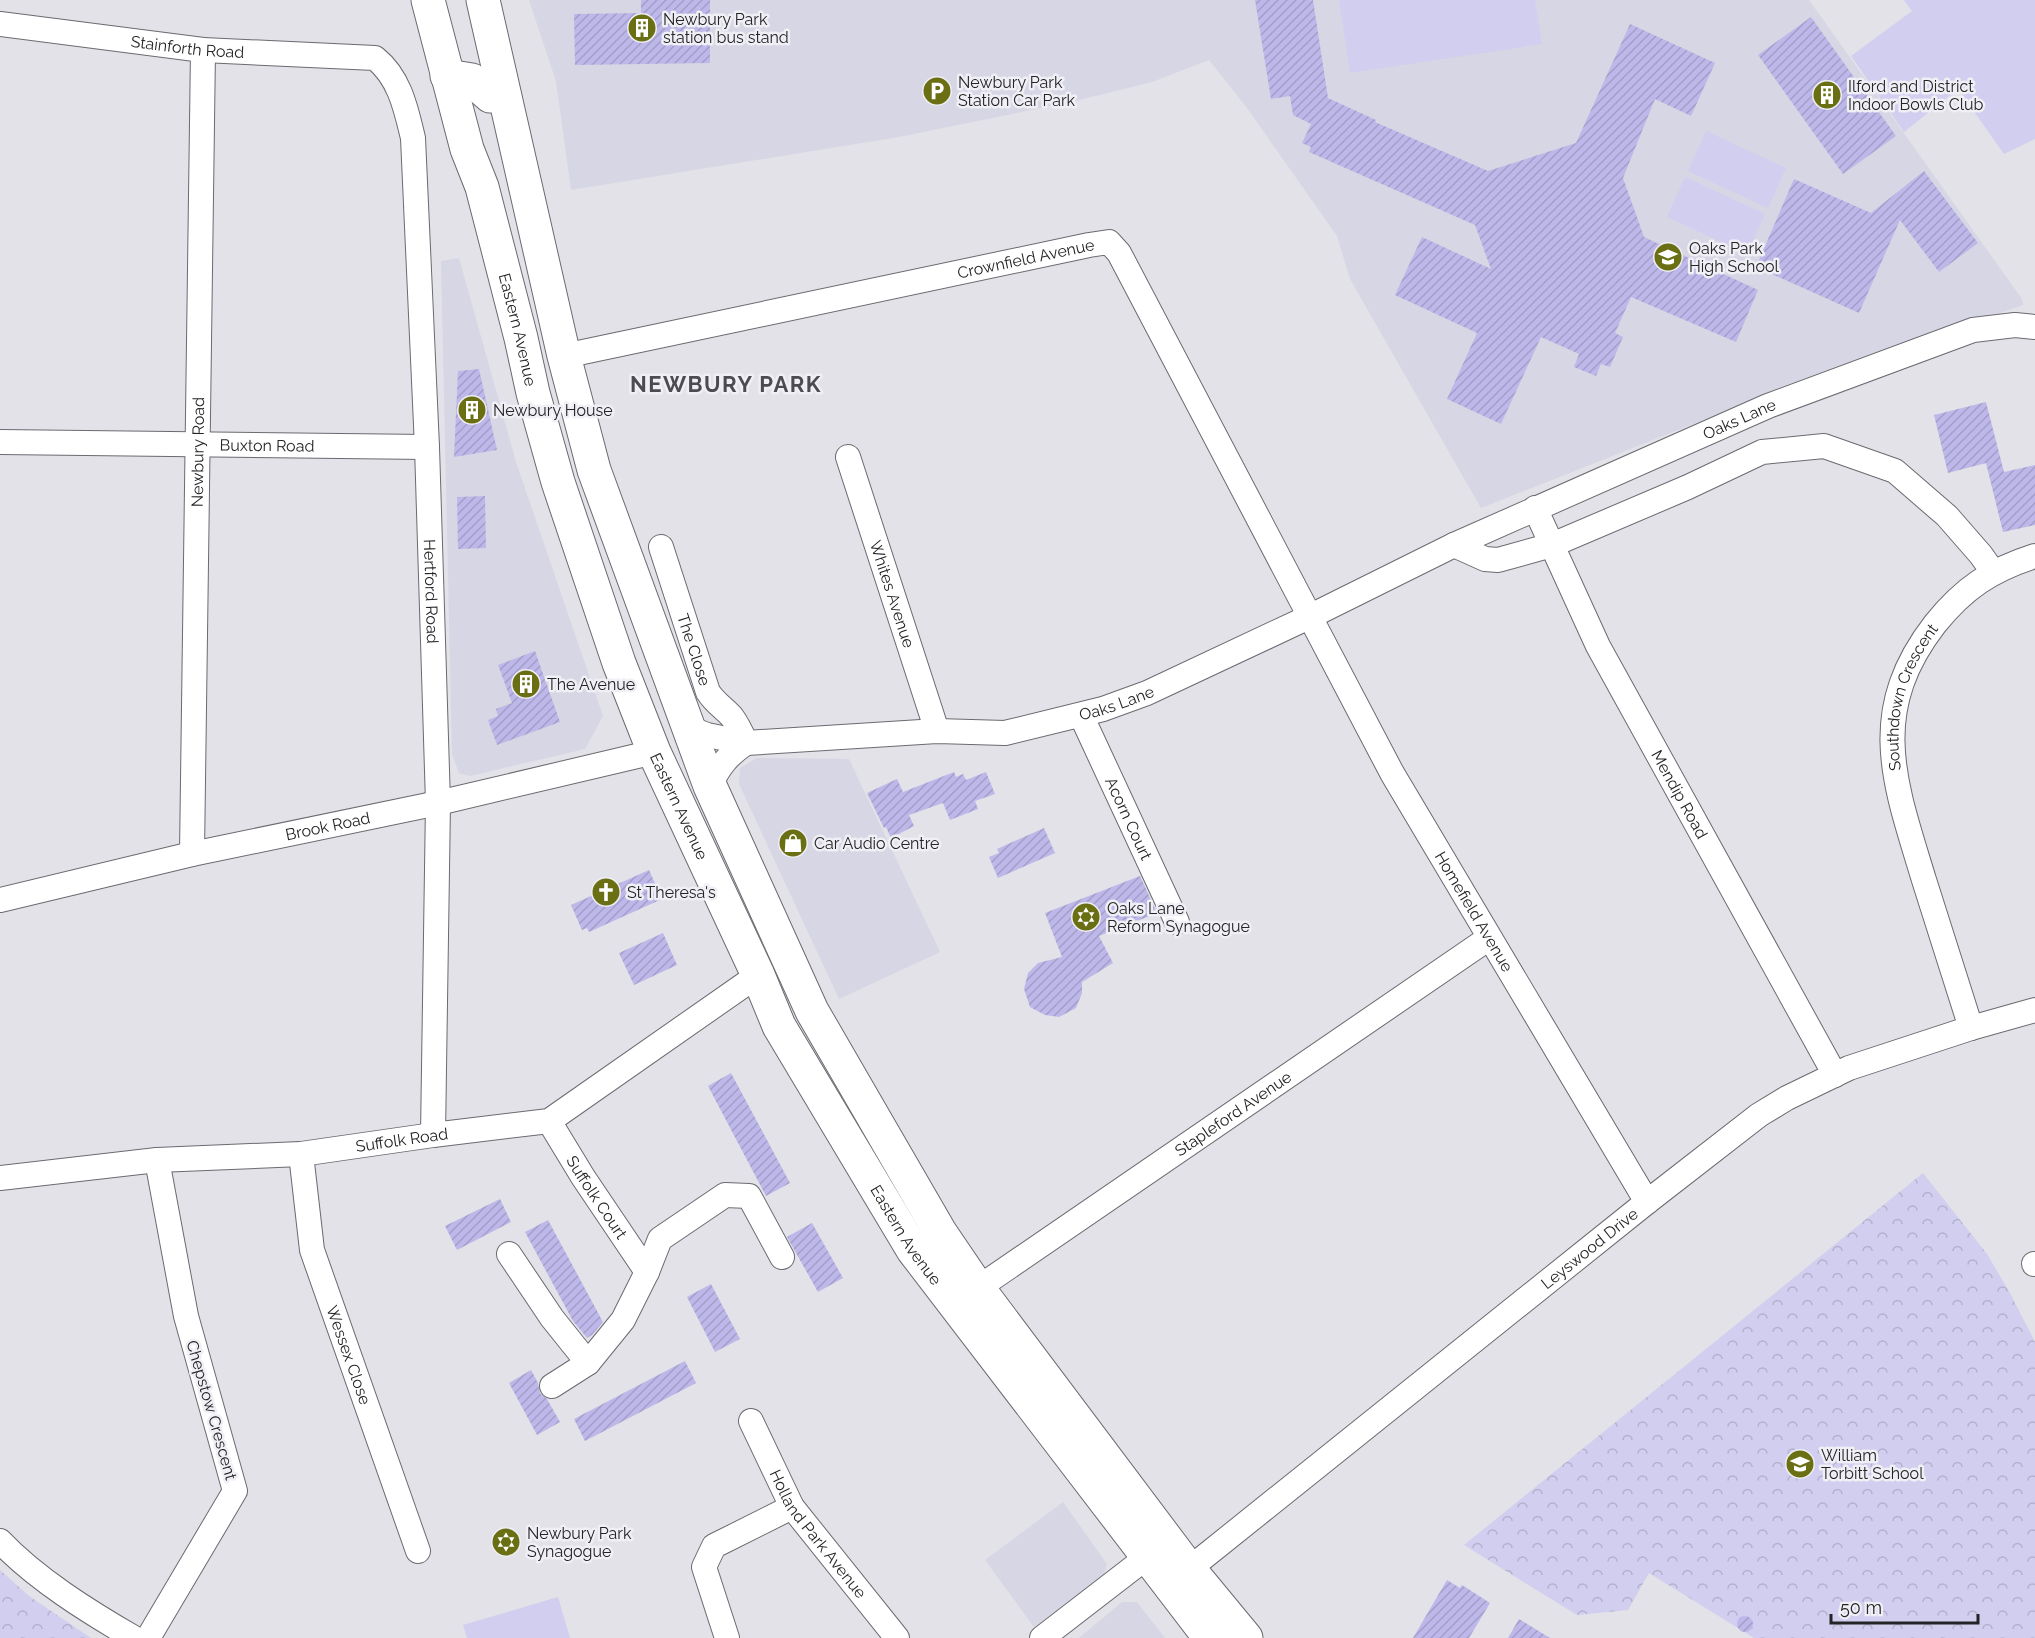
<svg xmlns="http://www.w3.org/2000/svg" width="2035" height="1638" viewBox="0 0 2035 1638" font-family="Raleway,sans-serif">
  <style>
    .built { fill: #d7d6e4 }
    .grass { fill: #d1ceef }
    .park { fill: url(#park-crowns) }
    .building { fill: url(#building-hatch) }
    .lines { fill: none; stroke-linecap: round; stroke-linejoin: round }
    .minor-casing { stroke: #6b6a70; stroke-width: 26 }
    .highway-casing { stroke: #6b6a70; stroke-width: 35 }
    .minor { stroke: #fff; stroke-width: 24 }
    .highway { stroke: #fff; stroke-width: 33 }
    .labels { text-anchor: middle; stroke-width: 5; stroke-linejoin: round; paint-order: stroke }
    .poi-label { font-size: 16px; fill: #242426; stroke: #efeff5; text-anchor: start }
    .street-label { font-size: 16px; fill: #242426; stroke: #efeff5 }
    .district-label { font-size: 22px; font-weight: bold; letter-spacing: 1.5px; fill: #4c4b50; stroke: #efeff5 }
  </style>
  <defs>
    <pattern id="park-crowns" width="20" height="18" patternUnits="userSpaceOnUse" patternTransform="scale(1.5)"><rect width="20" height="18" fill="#d1ceef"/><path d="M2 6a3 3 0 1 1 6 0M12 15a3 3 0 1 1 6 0" fill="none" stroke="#b3b1cd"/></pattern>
    <pattern id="building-hatch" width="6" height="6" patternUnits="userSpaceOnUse" patternTransform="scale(1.5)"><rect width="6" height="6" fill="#bdb8e9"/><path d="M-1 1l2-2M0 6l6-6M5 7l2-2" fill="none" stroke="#a29ec8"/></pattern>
  </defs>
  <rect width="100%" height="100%" fill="#e2e2e8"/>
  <path class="built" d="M529 0H1809L2022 299 2023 305 1754 400 1481 508 1350 279 1337 236 1247 108 1209 60 1152 82 1075 101 899 137 571 190 556 81Z
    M459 258 516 462 603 716 585 749 470 776 459 773 452 754 441 261Z
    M757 758 849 759 940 952 839 999 739 784 740 768Z
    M1063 1502 1107 1564 1104 1574 1034 1627 985 1560Z
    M1122 1602H1137L1165 1638H1079Z"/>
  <path class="grass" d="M1339 0H1535L1542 44 1350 73Z
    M1904 0H2035V139L2004 154 1958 89 1904 132 1851 56 1912 11Z
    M1706 131 1786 168 1768 208 1688 171Z
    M1685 177 1765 214 1747 254 1667 217Z
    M558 1597 570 1638H467L463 1625Z"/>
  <path class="park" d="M1923 1173 1987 1254 2010 1293 2035 1342V1638H1754L1649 1573 1628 1610 1577 1615 1464 1545Z
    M0 1570 29 1596 91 1638H0Z"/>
  <path class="building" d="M641 0H710V63L575 65 574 14 641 13Z
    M1255 0H1313L1328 98 1376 120 1375 122 1488 171 1576 143 1630 24 1715 63 1691 116 1655 99 1623 178 1644 237 1758 290 1736 342 1631 297 1615 333 1623 337 1610 367 1601 364 1596 376 1574 367 1579 354 1541 337 1501 424 1447 399 1477 333 1395 295 1422 237 1491 269 1475 225 1309 152 1311 147 1302 143 1311 124 1293 115 1290 96 1271 99Z
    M1811 17 1896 136 1843 174 1758 55Z
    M1924 171 1978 243 1939 272 1900 220 1859 313 1756 267 1794 179 1871 213Z
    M479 369 497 450 454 457 458 371Z
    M1986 402 2004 472 2035 465V525L2003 532 1986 463 1948 473 1934 415Z
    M485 496 486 548 458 549 457 497Z
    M535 651 560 722 497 745 488 720 498 716 496 709 512 703 498 665Z
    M954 772 956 777 963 774 966 780 986 772 995 794 975 801 978 809 950 820 943 803 909 815 914 826 891 838 886 827 884 828 867 793 897 779 903 792Z
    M1044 828 1055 853 998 878 989 857 999 853 997 849Z
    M801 831 807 846 786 856 779 840Z
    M649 870 662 899 589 932 587 928 582 930 571 905Z
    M1140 876 1157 913 1099 936 1113 963 1082 982V993L1076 1008 1059 1017 1045 1015 1030 1007 1024 989 1028 973 1038 963 1062 957 1045 913Z
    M663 933 677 965 634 985 619 953Z
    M731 1073 790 1183 766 1196 708 1086Z
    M500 1199 511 1222 457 1250 445 1226Z
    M548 1220 603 1322 592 1335 587 1338 573 1321 525 1232Z
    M812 1223 843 1278 818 1292 787 1237Z
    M711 1284 740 1339 715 1352 687 1297Z
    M685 1361 696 1383 585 1441 574 1419Z
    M531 1370 538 1383 540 1393 547 1399 560 1422 537 1435 509 1383Z
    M1447 1580 1460 1588 1462 1585 1490 1603 1469 1638H1413Z
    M1737 1624a8 8 0 1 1 16 0a8 8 0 1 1-16 0Z
    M1519 1619 1550 1638H1508Z"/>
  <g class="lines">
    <g class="minor-casing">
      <g id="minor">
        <path id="s1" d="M0 24 203 50 375 58C400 78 406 109 413 138L427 447 438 803 433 1135"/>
        <path id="s2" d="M564 356 1089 245 1109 242 1119 253 1392 773 1647 1202"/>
        <path id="s3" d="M0 442 427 447"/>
        <path id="s4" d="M848 457 937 731"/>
        <path id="s5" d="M1535 508 1598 646 1835 1075"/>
        <path d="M1454 545 1485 559 1498 560 1552 545 1688 487 1762 452 1824 446 1895 471 1947 516 1981 555 1993 572"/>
        <path id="s6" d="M661 547 708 692C715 703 724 708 732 717 738 725 742 734 746 743"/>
        <path id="s7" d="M1081 715 1177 922"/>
        <path id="s8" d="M689 728 707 735 746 743 937 731 1005 733 1103 709 1147 693 1309 617 1454 545 1768 406 1973 330 2015 325 2035 327"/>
        <path d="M710 786C719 766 728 755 746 743"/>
        <path id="s9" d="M192 854 203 50"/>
        <path id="s10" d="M0 900 192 854 438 803 654 752"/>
        <path id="s11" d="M1971 1028C1955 979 1940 929 1924 880 1895 784 1866 713 1935 624 1964 588 1991 570 2035 556"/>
        <path id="s12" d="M549 1121 583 1177 647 1272"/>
        <path id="s13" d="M301 1154 312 1250 418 1551"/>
        <path id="s14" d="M0 1178 157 1160 301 1154 433 1135 549 1121 758 975"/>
        <path d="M509 1254 552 1318 588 1363"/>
        <path d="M2034 1264H2035"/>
        <path id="s15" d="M978 1288 1489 938"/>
        <path d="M552 1386 588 1363 623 1320 647 1272 660 1239 725 1195 749 1196 782 1257"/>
        <path id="s16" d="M751 1421 792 1507 897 1638"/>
        <path d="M0 1541C36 1579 89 1612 134 1638"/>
        <path id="s17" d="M1189 1569 1647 1202 1759 1115 1787 1098 1849 1068 1971 1028 2035 1010"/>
        <path d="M148 1638 235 1491 186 1316 157 1160"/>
        <path d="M727 1638 704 1567 714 1546 792 1507"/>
        <path d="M1042 1638 1147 1557"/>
      </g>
    </g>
    <g class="highway-casing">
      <g id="highway">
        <path id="s18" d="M428 0 467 149 482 187 521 338 533 393 558 482 619 663 654 752 758 975 779 1026 913 1250 1210 1638"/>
        <path d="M483 0 564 356 594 470 710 786 812 1011 940 1232 978 1288 1189 1569 1246 1638"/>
        <path d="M447 76 472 80 490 96 504 94"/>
      </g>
    </g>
    <use href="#minor" class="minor"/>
    <use href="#highway" class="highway"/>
  </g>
  <defs>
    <g id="building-disc" transform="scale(1.5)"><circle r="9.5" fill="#6b6f13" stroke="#efeff5"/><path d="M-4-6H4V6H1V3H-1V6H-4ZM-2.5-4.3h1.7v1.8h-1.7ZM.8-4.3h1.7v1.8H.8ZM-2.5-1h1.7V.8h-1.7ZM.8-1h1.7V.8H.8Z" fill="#fff"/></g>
    <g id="parking-disc" transform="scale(1.5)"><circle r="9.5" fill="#6b6f13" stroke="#efeff5"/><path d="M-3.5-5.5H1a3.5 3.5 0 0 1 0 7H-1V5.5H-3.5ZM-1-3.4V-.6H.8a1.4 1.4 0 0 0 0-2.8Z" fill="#fff"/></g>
    <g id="school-disc" transform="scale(1.5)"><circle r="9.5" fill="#6b6f13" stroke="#efeff5"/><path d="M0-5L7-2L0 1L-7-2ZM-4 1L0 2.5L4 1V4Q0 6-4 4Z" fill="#fff"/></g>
    <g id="shop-disc" transform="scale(1.5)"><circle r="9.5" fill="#6b6f13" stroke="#efeff5"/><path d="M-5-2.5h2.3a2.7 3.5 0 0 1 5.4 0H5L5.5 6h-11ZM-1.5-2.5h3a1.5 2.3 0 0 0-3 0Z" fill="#fff"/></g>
    <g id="church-disc" transform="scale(1.5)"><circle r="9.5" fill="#6b6f13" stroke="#efeff5"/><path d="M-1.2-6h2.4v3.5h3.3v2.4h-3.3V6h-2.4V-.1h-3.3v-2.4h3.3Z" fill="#fff"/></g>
    <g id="synagogue-disc" transform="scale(1.5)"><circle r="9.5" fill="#6b6f13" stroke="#efeff5"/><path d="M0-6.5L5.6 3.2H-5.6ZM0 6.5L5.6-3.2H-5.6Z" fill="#fff"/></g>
  </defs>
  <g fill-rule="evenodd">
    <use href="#building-disc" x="642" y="28"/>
    <use href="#parking-disc" x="937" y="91"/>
    <use href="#building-disc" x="1827" y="95"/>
    <use href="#school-disc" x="1668" y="257"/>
    <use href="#building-disc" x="472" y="410"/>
    <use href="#building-disc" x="526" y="684"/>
    <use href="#shop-disc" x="793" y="843"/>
    <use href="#church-disc" x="606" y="892"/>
    <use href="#synagogue-disc" x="1086" y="917"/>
    <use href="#school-disc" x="1800" y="1464"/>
    <use href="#synagogue-disc" x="506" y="1542"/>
  </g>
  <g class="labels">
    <g class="poi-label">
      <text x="663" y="25">Newbury Park<tspan x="663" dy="18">station bus stand</tspan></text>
      <text x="958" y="88">Newbury Park<tspan x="958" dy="18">Station Car Park</tspan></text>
      <text x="1848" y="92">Ilford and District<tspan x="1848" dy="18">Indoor Bowls Club</tspan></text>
      <text x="1689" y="254">Oaks Park<tspan x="1689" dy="18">High School</tspan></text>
      <text x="493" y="416">Newbury House</text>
      <text x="547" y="690">The Avenue</text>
      <text x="814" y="849">Car Audio Centre</text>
      <text x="627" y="898">St Theresa's</text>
      <text x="1107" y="914">Oaks Lane<tspan x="1107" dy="18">Reform Synagogue</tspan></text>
      <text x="1821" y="1461">William<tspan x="1821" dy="18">Torbitt School</tspan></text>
      <text x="527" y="1539">Newbury Park<tspan x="527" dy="18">Synagogue</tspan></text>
    </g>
    <g class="street-label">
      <text dy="6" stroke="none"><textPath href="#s1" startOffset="189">Stainforth Road</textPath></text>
      <text dy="6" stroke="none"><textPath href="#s2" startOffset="472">Crownfield Avenue</textPath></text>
      <text dy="6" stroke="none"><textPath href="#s18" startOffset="342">Eastern Avenue</textPath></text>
      <text dy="6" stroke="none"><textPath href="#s8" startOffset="1119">Oaks Lane</textPath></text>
      <text dy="6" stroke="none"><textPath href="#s3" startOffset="267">Buxton Road</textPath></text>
      <text dy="6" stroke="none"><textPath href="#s9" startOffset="402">Newbury Road</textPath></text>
      <text dy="6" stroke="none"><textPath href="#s1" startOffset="921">Hertford Road</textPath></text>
      <text dy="6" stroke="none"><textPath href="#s4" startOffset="144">Whites Avenue</textPath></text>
      <text dy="6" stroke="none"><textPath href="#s6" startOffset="108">The Close</textPath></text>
      <text dy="6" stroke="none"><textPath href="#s11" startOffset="346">Southdown Crescent</textPath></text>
      <text dy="6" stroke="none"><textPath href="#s8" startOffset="434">Oaks Lane</textPath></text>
      <text dy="6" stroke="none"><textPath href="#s5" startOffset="321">Mendip Road</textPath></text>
      <text dy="6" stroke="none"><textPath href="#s18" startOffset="846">Eastern Avenue</textPath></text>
      <text dy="6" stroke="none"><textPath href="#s7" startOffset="114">Acorn Court</textPath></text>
      <text dy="6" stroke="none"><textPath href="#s10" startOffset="336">Brook Road</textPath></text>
      <text dy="6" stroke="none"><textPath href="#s2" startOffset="1320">Homefield Avenue</textPath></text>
      <text dy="6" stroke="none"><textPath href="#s15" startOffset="309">Stapleford Avenue</textPath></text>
      <text dy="6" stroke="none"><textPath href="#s14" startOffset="404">Suffolk Road</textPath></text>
      <text dy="6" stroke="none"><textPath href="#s12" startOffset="90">Suffolk Court</textPath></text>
      <text dy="6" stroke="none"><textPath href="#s18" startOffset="1332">Eastern Avenue</textPath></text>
      <text dy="6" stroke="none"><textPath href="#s17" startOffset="513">Leyswood Drive</textPath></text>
      <text dy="6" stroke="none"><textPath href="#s13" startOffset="208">Wessex Close</textPath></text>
      <text transform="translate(212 1410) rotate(74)" y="6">Chepstow Crescent</text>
      <text dy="6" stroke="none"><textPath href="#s16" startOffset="132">Holland Park Avenue</textPath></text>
    </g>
    <g class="district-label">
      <text x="726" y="392">NEWBURY PARK</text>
    </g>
  </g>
  <path d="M1831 1614v9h147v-9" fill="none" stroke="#242426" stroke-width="3"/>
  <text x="1840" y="1614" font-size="18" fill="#242426" stroke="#efeff5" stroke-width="4.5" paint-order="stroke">50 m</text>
</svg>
